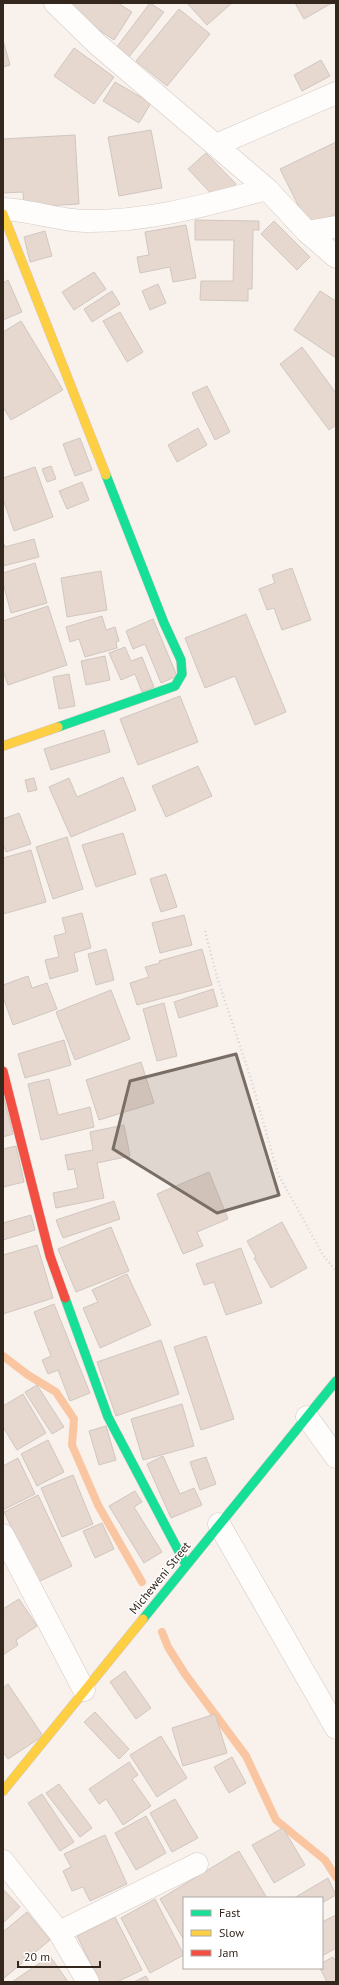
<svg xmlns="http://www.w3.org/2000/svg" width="339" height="1985" viewBox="0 0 339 1985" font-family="'PT Sans',sans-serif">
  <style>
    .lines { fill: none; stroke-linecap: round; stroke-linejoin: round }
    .stream { stroke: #f9c6a1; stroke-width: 8 }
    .building { fill: #e6d8ce; stroke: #d0c7c1 }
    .street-casing { stroke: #d3c9c3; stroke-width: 23 }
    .fast-casing { stroke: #d3c9c3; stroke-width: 10 }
    .slow-casing { stroke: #d3c9c3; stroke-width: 10 }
    .jam-casing { stroke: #d3c9c3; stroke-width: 10 }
    .path { stroke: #d5d2d1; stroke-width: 2.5; stroke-dasharray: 1 3; stroke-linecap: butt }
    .street { stroke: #fefdfc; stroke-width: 22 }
    .fast { stroke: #16e098; stroke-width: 9 }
    .slow { stroke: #ffcf43; stroke-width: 9 }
    .jam { stroke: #f24e42; stroke-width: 9 }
    .marked { fill: #796e66; fill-opacity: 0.2; stroke: #796e66; stroke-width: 3; stroke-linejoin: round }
    .labels { text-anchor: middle; stroke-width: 3; stroke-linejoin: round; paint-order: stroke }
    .street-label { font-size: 12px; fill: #34271e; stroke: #fff }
  </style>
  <rect width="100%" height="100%" fill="#f9f1ec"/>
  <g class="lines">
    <path class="stream" d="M3 1356 28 1375 56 1392 74 1419 72 1445 98 1505 142 1582
      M162 1632 168 1647 185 1674 246 1756 276 1820 325 1860 336 1877"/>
  </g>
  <path class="building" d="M63 3H118L132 12 114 40 61 5Z
    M150 3 164 12 129 57 116 48Z
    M187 3H232L207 25Z
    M295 3H332L304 19Z
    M179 9 210 34 167 86 136 61Z
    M3 40 10 65 3 67Z
    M74 48 114 77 94 104 54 76Z
    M321 60 330 76 302 91 294 75Z
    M115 82 151 103 139 123 103 101Z
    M151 130 162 188 119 196 108 137Z
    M75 135 79 204 24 207 23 192 3 193V139Z
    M336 142V214L309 227 280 169Z
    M206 153 236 184 218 201 188 169Z
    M195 220 259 221V230H253L252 289H248V301L200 300 201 281H233L234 240H195Z
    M274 221 310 257 297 270 261 234Z
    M186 225 196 278 173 282 170 267 140 273 137 257 149 255 145 232Z
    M45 231 52 256 30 262 24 237Z
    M94 272 106 289 74 310 62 292Z
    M8 280 22 312 3 320V283Z
    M158 284 166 303 150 310 142 291Z
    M112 291 120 304 92 322 84 309Z
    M320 291 336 301V358L294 330Z
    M120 312 143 352 127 362 103 321Z
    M21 321 63 390 11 420 3 407V332Z
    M302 347 336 393V425L329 430 280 364Z
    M207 386 230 432 215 440 192 393Z
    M198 428 207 445 177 462 168 445Z
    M80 438 92 470 75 476 63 444Z
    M51 466 56 479 47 482 42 469Z
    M35 467 53 517 14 531 3 499V478Z
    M82 482 89 500 67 509 59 491Z
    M34 539 39 557 3 566V541L5 547Z
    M35 563 47 603 11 613 3 583V573Z
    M292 568 311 620 282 630 274 608 267 610 259 589 275 583 272 575Z
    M101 571 107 610 67 617 61 578Z
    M48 606 67 665 8 685 3 671V621Z
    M246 614 286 712 255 725 235 676 205 688 185 638Z
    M102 616 106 630 115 627 119 641 116 642 117 648 85 657 79 639 70 642 66 627Z
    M153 619 177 676 161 683 145 644 133 649 126 631Z
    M125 647 131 661 142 657 154 687 142 692 135 674 121 680 109 653Z
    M105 656 110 680 86 685 81 661Z
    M69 674 75 706 59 709 53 677Z
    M180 696 198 742 138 765 120 719Z
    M104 730 110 752 51 770 44 749Z
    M198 766 212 796 166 817 152 786Z
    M123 777 136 810 71 837 49 787 69 778 77 797Z
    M34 778 37 790 28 792 25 780Z
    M19 813 31 844 6 852 3 843V819Z
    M123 833 136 874 96 887 82 845Z
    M67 837 83 889 53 899 36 847Z
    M31 850 46 902 3 914V858Z
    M166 874 177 907 161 912 150 879Z
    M82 913 91 948 74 953 78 971 50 979 45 960 59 957 54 936 66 933 62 918Z
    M184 915 192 945 160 953 152 923Z
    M106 949 114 980 96 985 88 954Z
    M202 949 212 985 137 1005 130 983 149 977 145 967 160 963 159 961Z
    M28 976 32 988 47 983 57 1009 13 1025 3 997V985Z
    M213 989 218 1006 179 1018 174 1002Z
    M111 990 130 1039 75 1060 56 1012Z
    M164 1003 177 1056 157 1061 143 1009Z
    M64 1040 71 1065 25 1078 18 1054Z
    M141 1062 154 1103 99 1120 86 1080Z
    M49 1079 58 1115 90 1107 94 1127 41 1140 28 1084Z
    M3 1094 13 1134 3 1137Z
    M124 1125 130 1156 97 1163 104 1198 56 1208 53 1193 78 1188 74 1169 68 1170 65 1155 93 1150 90 1132Z
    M16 1146 24 1182 3 1187V1149Z
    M209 1172 228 1219 197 1232 203 1246 183 1254 157 1194Z
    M114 1201 120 1219 63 1238 56 1220Z
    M31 1215 35 1230 3 1240V1223Z
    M282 1222 307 1268 271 1288 254 1258 256 1257 247 1241Z
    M111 1227 129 1271 76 1292 58 1249Z
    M37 1245 53 1298 3 1314V1255Z
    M241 1248 262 1303 226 1315 214 1282 204 1285 196 1264Z
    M127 1274 151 1325 100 1348 83 1308 98 1302 92 1290Z
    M54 1304 90 1393 70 1401 58 1370 48 1374 42 1360 51 1356 34 1312Z
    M206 1336 234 1419 201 1430 174 1347Z
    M161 1340 179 1394 116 1416 97 1362Z
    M37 1385 64 1427 52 1434 25 1392Z
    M23 1394 46 1433 17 1450 3 1427V1406Z
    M182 1404 194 1446 143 1460 131 1419Z
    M106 1426 116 1460 99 1465 89 1431Z
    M48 1440 64 1472 37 1486 21 1454Z
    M163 1456 180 1494 194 1488 202 1505 171 1518 147 1464Z
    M206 1457 216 1484 200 1490 190 1462Z
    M18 1458 35 1494 3 1510V1466Z
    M73 1475 93 1524 62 1537 41 1488Z
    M135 1491 142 1502 134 1507 162 1552 144 1563 109 1506Z
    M38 1495 72 1566 38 1582 4 1512Z
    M102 1523 114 1549 95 1558 83 1531Z
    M19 1599 37 1626 16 1640 18 1645 3 1655V1609Z
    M125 1671 151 1708 136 1719 110 1682Z
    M8 1684 43 1736 8 1759 3 1752V1688Z
    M95 1712 129 1749 119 1759 84 1722Z
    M215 1714 227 1753 183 1766 172 1728Z
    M161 1736 187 1778 157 1797 130 1755Z
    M232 1757 246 1783 229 1793 214 1767Z
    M129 1762 138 1775 132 1779 151 1806 123 1825 106 1799 99 1804 89 1789Z
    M59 1784 92 1828 80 1837 46 1793Z
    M42 1794 74 1842 60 1851 28 1803Z
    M175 1799 198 1838 172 1852 150 1813Z
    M146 1816 166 1853 136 1870 115 1833Z
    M283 1828 305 1865 274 1883 252 1845Z
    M105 1835 127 1884 90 1901 83 1887 72 1891 63 1871 71 1867 64 1854Z
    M239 1851 267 1898H184V1940L160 1899Z
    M328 1878 336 1895 322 1903V1898H294Z
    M3 1889 20 1907 3 1923Z
    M155 1899 184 1955 150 1973 121 1918Z
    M27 1912 50 1940 3 1979V1932Z
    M336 1915V1948L322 1956V1922Z
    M115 1917 142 1970 117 1982H100L77 1936Z
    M50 1956 68 1982H12Z
    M333 1957 336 1962V1982H327L320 1968H322V1963Z
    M146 1976 149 1982H134Z"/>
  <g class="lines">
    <g class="street-casing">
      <path id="street" d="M55 3 97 44 267 189 307 232 336 257
        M216 145 336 93
        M3 209C30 210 57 220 85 221 148 222 207 205 267 189
        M307 232 336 227
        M307 1417 336 1457
        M219 1524 336 1728
        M3 1535 84 1690
        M3 1861 59 1932 88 1982
        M59 1932 197 1864"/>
    </g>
    <g class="fast-casing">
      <path id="fast" d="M58 727 175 686 182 674 181 660 164 623 106 475
        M65 1298 108 1417 186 1565
        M143 1619 336 1381"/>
    </g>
    <g class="slow-casing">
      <path id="slow" d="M3 214 106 475
        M3 746 58 727
        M3 1791 143 1619"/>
    </g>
    <g class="jam-casing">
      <path id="jam" d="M3 1071 50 1256 65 1298"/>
    </g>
    <path class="path" d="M205 931 217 977 251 1079 278 1174 323 1255 336 1271"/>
    <use href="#street" class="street"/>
    <use href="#fast" class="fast"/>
    <use href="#slow" class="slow"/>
    <use href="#jam" class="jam"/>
  </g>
  <path class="marked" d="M236 1054 279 1195 217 1213 113 1149 130 1081Z"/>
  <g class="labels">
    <g class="street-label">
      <text transform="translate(160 1578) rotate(-51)" y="4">Micheweni Street</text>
    </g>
  </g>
  <rect width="339" height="1985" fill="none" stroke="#34271e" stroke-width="8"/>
  <rect x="183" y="1897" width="140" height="72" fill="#ffffff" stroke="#aea9a5"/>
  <rect x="191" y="1910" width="20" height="6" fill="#16e098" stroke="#aea9a5"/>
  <text x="219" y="1917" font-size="12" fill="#34271e">Fast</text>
  <rect x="191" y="1930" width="20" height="6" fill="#ffcf43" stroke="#aea9a5"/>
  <text x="219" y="1937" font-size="12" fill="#34271e">Slow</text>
  <rect x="191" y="1950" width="20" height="6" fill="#f24e42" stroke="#aea9a5"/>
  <text x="219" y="1957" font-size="12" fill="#34271e">Jam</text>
  <path d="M18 1961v6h82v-6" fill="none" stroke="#34271e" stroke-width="2"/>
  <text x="24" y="1961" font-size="12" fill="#34271e" stroke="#ffffff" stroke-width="3" paint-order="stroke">20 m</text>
</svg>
